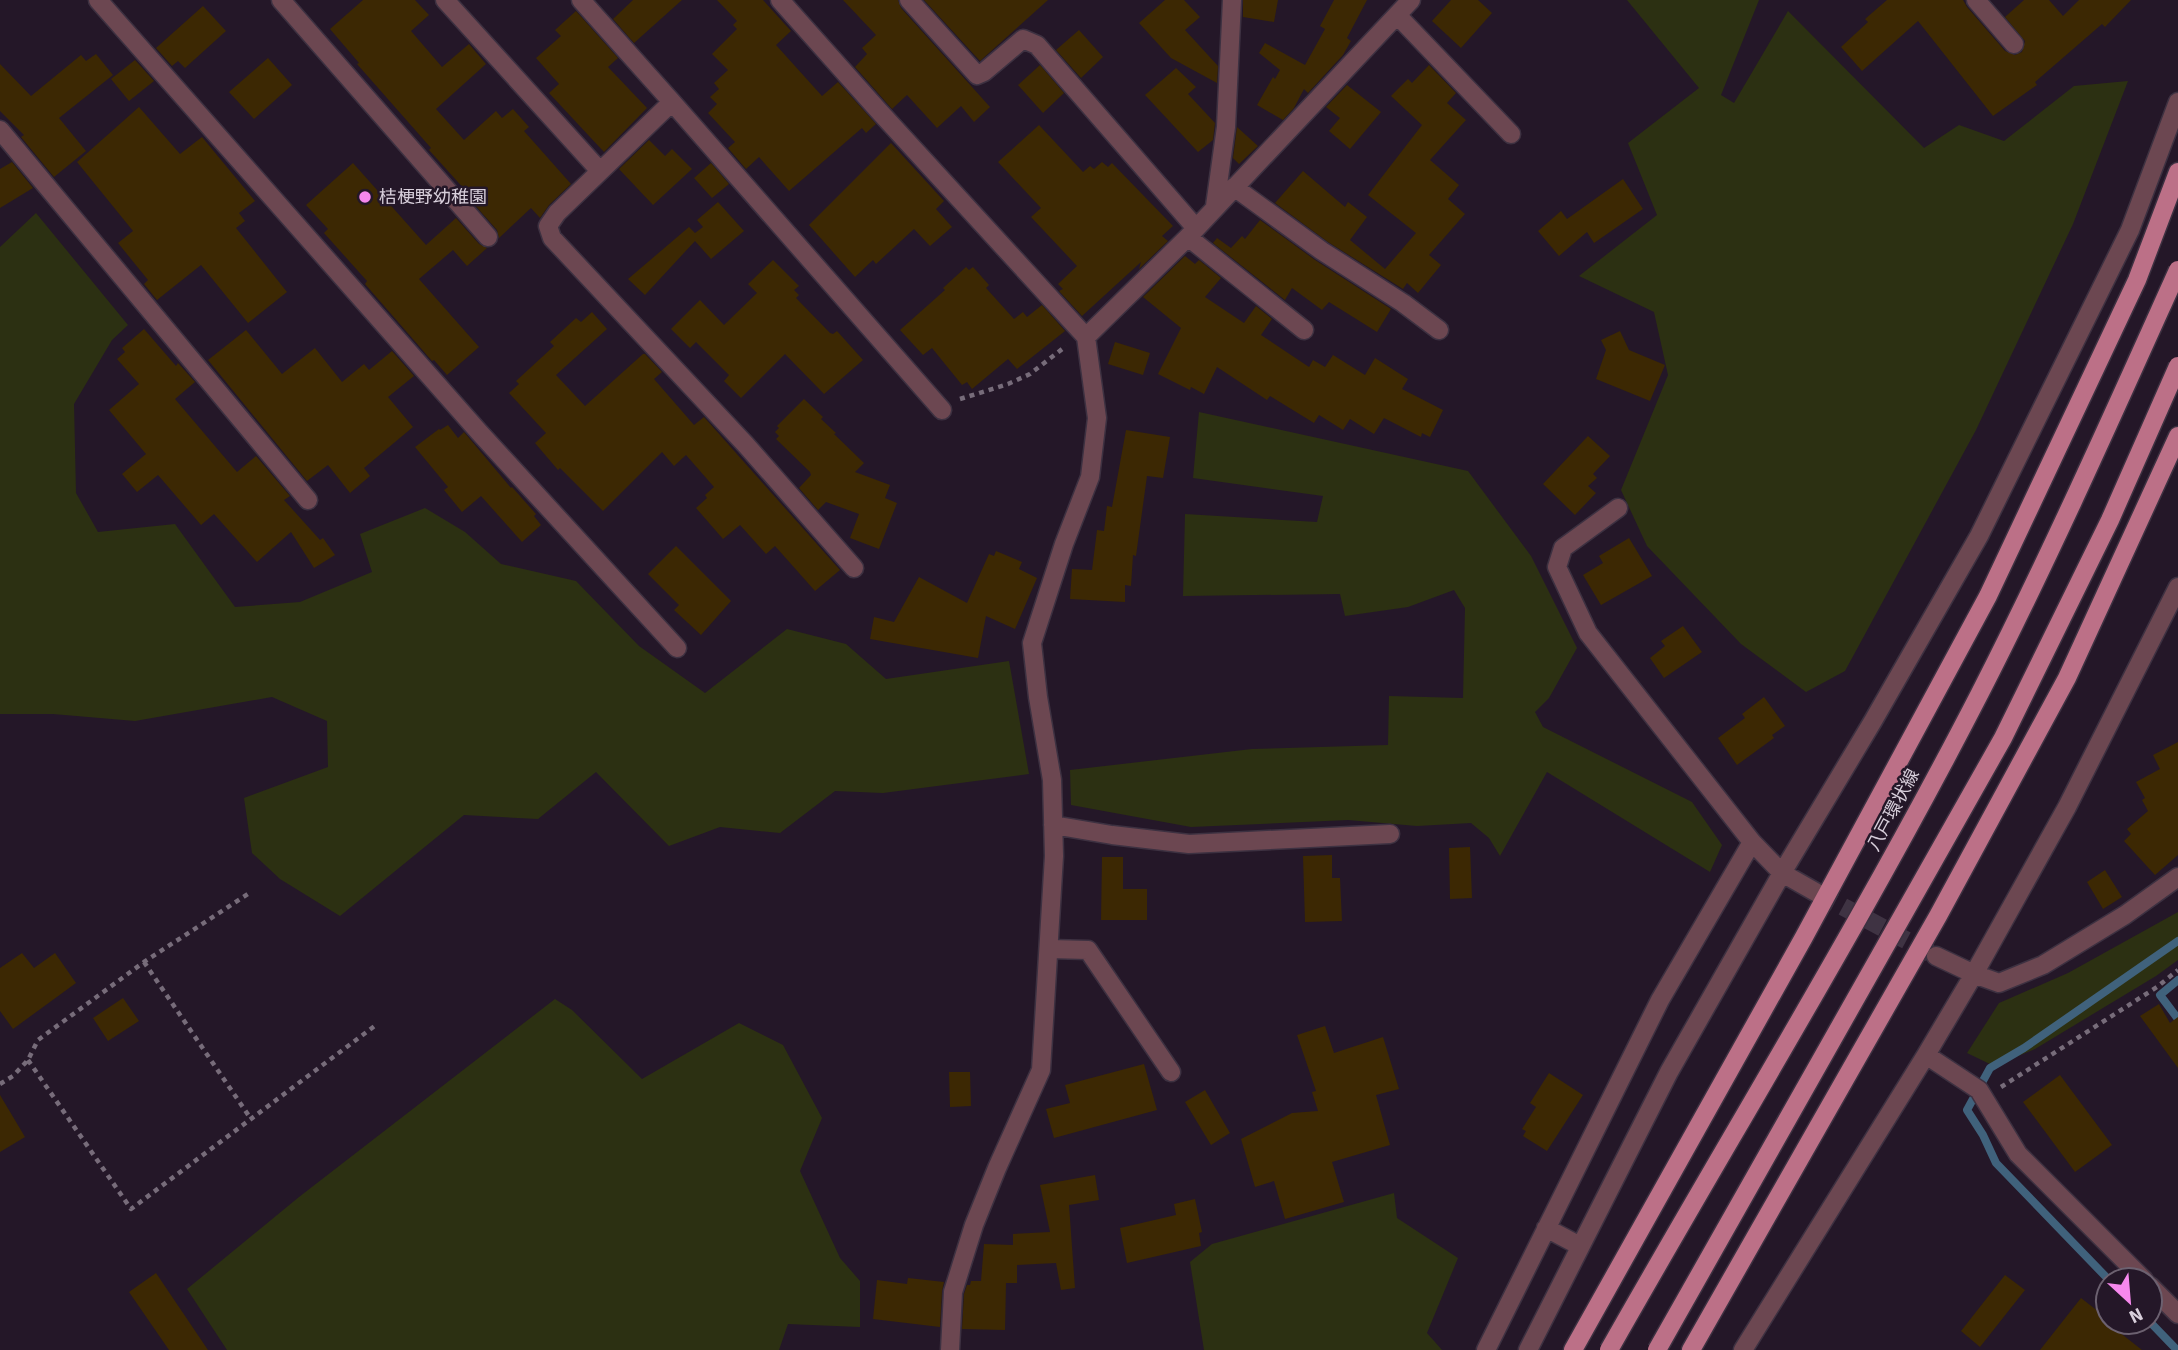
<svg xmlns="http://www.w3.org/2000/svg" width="2178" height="1350" viewBox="0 0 2178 1350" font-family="'Source Sans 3','Noto Sans JP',sans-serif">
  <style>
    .green { fill: #2c3012 }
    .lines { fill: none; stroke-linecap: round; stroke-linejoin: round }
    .stream { stroke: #40627c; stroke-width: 8 }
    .building { fill: #3c2803 }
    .minor-tunnel { stroke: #3f3343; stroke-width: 18; stroke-dasharray: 18 9; stroke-linecap: butt }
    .minor-casing { stroke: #3d3141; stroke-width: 21 }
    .major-casing { stroke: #3d3141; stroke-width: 21 }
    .path { stroke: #776c7a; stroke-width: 4.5; stroke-dasharray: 5 5; stroke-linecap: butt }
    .minor { stroke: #6c4751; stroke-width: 18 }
    .major { stroke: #bc7087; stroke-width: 18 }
    .major-bridge-casing { stroke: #3d3141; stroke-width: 21; stroke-linecap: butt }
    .major-bridge { stroke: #bc7087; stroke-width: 18 }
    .poi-dot { fill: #f688ed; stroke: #241728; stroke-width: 2.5 }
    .labels { text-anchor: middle; stroke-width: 5; stroke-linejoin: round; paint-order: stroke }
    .poi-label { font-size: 18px; fill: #d8cfdb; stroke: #241728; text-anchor: start }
    .street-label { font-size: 18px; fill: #d8cfdb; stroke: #241728 }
  </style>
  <rect width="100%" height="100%" fill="#241728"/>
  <path class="green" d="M1627 0H1759L1721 95 1734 103 1788 11 1924 148 1959 125 2004 141 2074 86 2128 81 2073 224 1976 430 1845 671 1806 692 1741 644 1647 546 1621 490 1668 375 1654 312 1579 276 1657 215 1628 143 1699 88Z
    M36 213 128 325 112 340 74 404 76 493 98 532 175 524 235 607 300 602 372 572 360 534 425 508 465 532 501 564 576 581 639 646 705 693 787 629 846 644 886 679 1009 661 1029 774 883 793 835 791 780 833 720 827 669 846 596 772 538 819 464 815 340 916 280 879 252 853 244 798 328 767 327 721 272 697 135 721 53 714H0V247Z
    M1199 412 1468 471 1531 556 1577 648 1549 698 1535 712 1543 727 1692 802 1722 845 1710 872 1547 772 1500 856 1489 838 1471 823 1417 826 1348 820 1191 827 1071 805 1070 770 1252 749 1388 745 1389 696 1463 698 1465 608 1454 590 1408 607 1345 616 1340 594 1183 596 1185 514 1317 522 1323 496 1193 478Z
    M2178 912V960L2156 976 2035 1049 1994 1066 1967 1053 1999 1003 2068 973Z
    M555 999 572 1010 642 1079 739 1023 783 1045 822 1118 800 1171 840 1258 860 1281V1327L788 1324 779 1350H227L187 1289 299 1197Z
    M1394 1193 1397 1218 1458 1258 1427 1333 1442 1350H1204L1190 1262 1212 1244Z"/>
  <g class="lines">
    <path class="stream" d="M2178 980 2160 995 2178 1019
      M2109 1280 1996 1163 1983 1135 1967 1110 1990 1068 2024 1048 2178 941
      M2150 1322 2177 1350"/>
  </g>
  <path class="building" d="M363 0H415L429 15 411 31 442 67 469 44 486 64 436 109 464 140 496 111 502 118 513 109 529 127 524 131 571 184 549 205 540 218 531 208 499 238 497 230 473 203 475 201 429 150 431 148 357 64 359 63 330 29Z
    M633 0H682L634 43 613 19Z
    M717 0H763L791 31 776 45 822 96 838 82 876 124 866 133 862 128 789 191 759 157 746 169 728 148 735 142 708 113 717 104 710 97 719 89 714 83 728 70 712 54 737 29 733 25 737 21Z
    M843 0H898L901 8 990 107 974 122 961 106 937 128 907 95 892 109 855 67 867 54 862 48 876 35Z
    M924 0H1048L980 61Z
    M1165 0H1184L1200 17 1185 30 1218 66 1217 83 1171 58 1139 23Z
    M1243 0H1278L1274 22 1243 17Z
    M1334 0H1367L1347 38 1351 41 1343 55 1308 93 1304 89 1294 108 1283 120 1257 105 1273 77 1275 79 1280 70 1259 53 1265 43 1305 65 1325 29 1320 26Z
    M1451 0H1478L1492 13 1461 48 1432 21Z
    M1887 0H1963L1967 7 2005 51 2015 55 2022 52 2025 41 2005 17 2024 0H2049L2063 16 2079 0H2131L2105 27 2102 24 2035 82 2037 85 1993 116 1918 21 1862 71 1841 47 1868 22 1865 19Z
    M203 6 226 31 185 68 178 61 172 66 156 48Z
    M576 11 618 58 608 67 647 108 604 152 549 93 559 84 536 58 561 36 555 30Z
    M1079 30 1103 57 1081 78 1056 50Z
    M96 54 113 75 59 118 86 151 54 177 21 137 24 135 0 111V64L31 96 81 55 86 61Z
    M268 58 292 85 254 119 229 92Z
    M135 60 154 81 129 101 111 79Z
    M1040 65 1064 93 1043 113 1018 85Z
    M1429 65 1456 93 1447 103 1466 120 1430 160 1459 185 1448 199 1465 214 1429 255 1441 265 1418 293 1407 283 1403 289 1328 242 1275 203 1303 171 1345 207 1348 202 1367 217 1350 240 1385 269 1416 233 1368 195 1422 125 1391 96 1408 79 1412 83Z
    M1176 68 1196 87 1188 94 1215 123 1213 140 1198 152 1145 95Z
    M1347 85 1381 112 1350 149 1329 131 1340 118 1326 107Z
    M139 107 180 154 202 137 255 201 239 213 245 221 236 228 287 292 248 323 201 265 157 300 144 284 148 280 118 243 133 231 77 162Z
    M1039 125 1083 172 1090 166 1094 169 1102 162 1108 167 1112 163 1173 226 1162 236 1168 241 1139 269 1141 262 1082 316 1059 291 1063 289 1058 284 1077 266 1031 217 1041 208 998 162Z
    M1237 127 1258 146 1239 164 1233 158Z
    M649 140 665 156 672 149 692 169 653 205 619 169Z
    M891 143 944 201 936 209 952 227 930 246 914 229 876 264 873 260 855 277 809 225Z
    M12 162 33 188 0 208V169Z
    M353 163 426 245 456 218 479 244 487 248 467 266 453 250 419 279 479 347 447 375 434 360 432 361 365 284 367 281 324 233 328 229 306 205Z
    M711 163 729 184 712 198 694 178Z
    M1623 179 1643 209 1594 243 1587 232 1559 256 1538 231 1561 211 1567 219Z
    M718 202 744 231 711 259 695 241 645 295 628 279 689 227 695 233 703 227 697 220Z
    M1260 220 1315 260 1391 309 1377 332 1329 302 1322 310 1292 288 1285 300 1213 243 1217 238 1231 248 1242 236 1245 239Z
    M1185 256 1195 264 1199 260 1221 278 1205 297 1244 323 1256 306 1272 319 1261 335 1309 367 1313 360 1325 367 1333 355 1365 375 1375 358 1408 379 1402 389 1443 410 1430 437 1422 433 1421 437 1384 418 1374 434 1350 419 1343 430 1319 415 1314 423 1270 396 1267 400 1217 367 1204 394 1191 387 1190 390 1158 374 1181 328 1143 297Z
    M773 260 799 286 794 290 799 295 796 298 830 333 833 334 837 331 863 360 824 394 785 354 741 398 724 381 729 375 696 342 690 348 671 329 700 300 724 325 757 293 748 284Z
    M966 267 969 270 973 267 989 285 986 288 1014 319 1023 312 1027 317 1042 305 1065 331 1017 369 1008 359 972 389 967 382 962 385 932 348 923 355 900 330 945 290 943 288Z
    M592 312 607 329 556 375 585 406 643 354H645L662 372 654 379 694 425 704 417 840 570 815 591 775 546 766 554 740 525 723 539 696 508 707 498 705 495 714 487 686 455 674 466 662 452 603 511 560 468 558 470 535 443 546 433 509 393 519 384 516 381 554 346 550 342 576 318 581 322Z
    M144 329 176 366 178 363 195 382 175 399 237 472 256 456 290 496 284 500 320 540 323 538 335 555 314 568 291 532 257 562 214 514 201 525 158 475 137 492 122 474 146 454 109 410 139 384 117 359 125 352 122 348Z
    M246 330 282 374 315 348 342 382 364 364 369 370 392 351 414 376 388 397 413 427 364 468 370 476 350 493 328 465 307 481 208 360Z
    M1620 331 1629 350 1665 365 1650 401 1596 379 1606 350 1601 340Z
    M1115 342 1150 353 1143 375 1108 364Z
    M804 399 823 417 821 419 836 433 834 434 864 463 855 472 890 485 885 498 897 503 879 549 850 538 859 514 826 502 818 510 799 488 811 475 810 472 776 439 779 436 775 432 779 428 777 426Z
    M448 425 458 438 464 432 511 488 512 487 536 514 534 516 541 525 522 542 481 496 462 512 444 490 448 487 415 447 439 429 440 430Z
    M1126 430 1170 437 1163 478 1147 476 1136 556 1133 555 1131 586 1125 585V602L1070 599 1072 569 1092 570 1097 530 1104 531 1107 506 1112 507Z
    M1588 436 1610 456 1593 474 1597 478 1588 486 1596 493 1575 515 1543 484Z
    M1629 538 1652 576 1601 605 1583 575 1603 563 1599 556Z
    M676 546 731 601 701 635 674 610 679 605 648 574Z
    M996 551 1022 562 1019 569 1037 578 1015 629 986 616 978 658 870 639 874 617 894 622 919 577 967 603 989 554 994 556Z
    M1683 626 1702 652 1664 678 1650 658 1665 646 1661 641Z
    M1764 697 1785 726 1772 735 1774 738 1737 765 1718 738 1745 718 1742 714Z
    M2178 742V855L2155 875 2124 841 2131 834 2127 829 2148 811 2142 800 2145 798 2136 782 2160 769 2153 755Z
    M1470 847 1472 898 1450 899 1449 848Z
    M1332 855V878H1340L1342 921 1305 922 1303 856Z
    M1102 857H1123V889H1147V920H1101Z
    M2105 870 2122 897 2103 909 2087 882Z
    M22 953 34 968 55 953 76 983 13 1029 0 1011V968Z
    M123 998 139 1021 108 1041 93 1018Z
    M2159 1004 2170 1023 2178 1017V1068L2140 1016Z
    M1325 1026 1334 1053 1383 1037 1399 1089 1376 1095 1390 1145 1332 1162 1344 1202 1285 1219 1274 1181 1255 1187 1241 1139 1292 1113 1318 1111 1312 1092 1316 1091 1297 1035Z
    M1144 1064 1157 1110 1054 1138 1046 1109 1070 1103 1065 1085Z
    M949 1072H970L971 1106 950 1107Z
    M1549 1073 1583 1095 1547 1151 1523 1136 1526 1131 1522 1129 1536 1107 1530 1103Z
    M2060 1075 2112 1145 2075 1172 2023 1102Z
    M1205 1090 1230 1133 1211 1145 1185 1102Z
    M0 1095 25 1137 0 1152Z
    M1095 1175 1099 1200 1069 1205 1075 1288 1061 1290 1056 1263 1017 1265V1283H1006L1005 1330 962 1329 964 1294 967 1285H970L971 1281H981L984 1244 1013 1245V1234L1050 1232 1040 1185Z
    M1195 1199 1202 1232 1199 1233 1201 1246 1127 1263 1120 1228 1176 1215 1174 1204Z
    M156 1273 208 1350H169L129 1292Z
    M2005 1275 2025 1290 1980 1347 1961 1331Z
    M908 1278 944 1282 942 1291 940 1327 873 1319 877 1280 907 1284Z
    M2081 1298 2108 1319V1322H2112L2121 1329 2119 1332 2142 1350H2040Z"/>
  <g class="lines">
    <path class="minor-tunnel" d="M1819 894 1934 955"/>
    <g class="minor-casing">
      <path id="minor" d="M98 0 479 432 677 648
        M281 0 488 237
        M445 0 600 171
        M581 0 672 102 942 410
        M780 0 878 110 1086 337
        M909 0 977 75 984 72 1023 39 1037 45 1195 227
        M1976 0 2014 44
        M1397 15 1511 134
        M672 102 557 213 548 226 552 238 746 445 854 568
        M0 130 308 500
        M1234 187 1322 251 1403 303 1439 330
        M1215 206 1226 127 1232 0
        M1188 237 1304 330
        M1618 508 1563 548 1557 567 1588 633 1752 842 1782 873 1819 894
        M1053 825 1112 835 1189 844 1390 834
        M1050 949 1088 950 1171 1072
        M1936 956 1974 974 1999 983 2043 965 2125 915 2178 877
        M1926 1055 1979 1090 2018 1154 2144 1280
        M1546 1228 1580 1246
        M2150 1286 2178 1314
        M950 1350 953 1292 974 1225 997 1168 1041 1070 1054 856 1052 780 1038 697 1032 643 1064 544 1090 477 1097 418 1086 337 1188 237 1411 0
        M1486 1350 1660 1000 1752 842
        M1528 1350 1669 1072 1782 873 1873 721 1979 536 2130 230 2178 102
        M1743 1350 1926 1055 1974 974 2067 807 2178 587"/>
    </g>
    <g class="major-casing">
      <path id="major" d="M1573 1350 1804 937 1988 596 2137 280 2178 172
        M1691 1350 1938 916 2067 678 2178 436"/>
    </g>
    <path class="path" d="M960 399 1008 384 1030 374 1066 346
      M144 962 251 1119
      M28 1060 131 1209 376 1025
      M0 1084 13 1076 28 1060 38 1040 144 962 248 894
      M2001 1087 2157 987 2178 970"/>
    <use href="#minor" class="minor"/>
    <use href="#major" class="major"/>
    <g class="major-bridge-casing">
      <path id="major-bridge" d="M1609 1350C1733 1131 1865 917 1980 693 2051 554 2114 412 2178 270
        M1657 1350 2003 738 2110 520 2178 366"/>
    </g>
    <use href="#major-bridge" class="major-bridge"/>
  </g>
  <circle class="poi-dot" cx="365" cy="197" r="7"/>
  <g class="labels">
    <g class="poi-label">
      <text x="379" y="203">桔梗野幼稚園</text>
    </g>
    <g class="street-label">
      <text transform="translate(1893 810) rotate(-62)" y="6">八戸環状線</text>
    </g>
  </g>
  <g transform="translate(2129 1301) rotate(154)"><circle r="33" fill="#241728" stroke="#6c6170" stroke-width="2"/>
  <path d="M0-5L12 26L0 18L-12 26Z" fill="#f688ed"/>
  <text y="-10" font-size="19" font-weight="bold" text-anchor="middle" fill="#d8cfdb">N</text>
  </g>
</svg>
